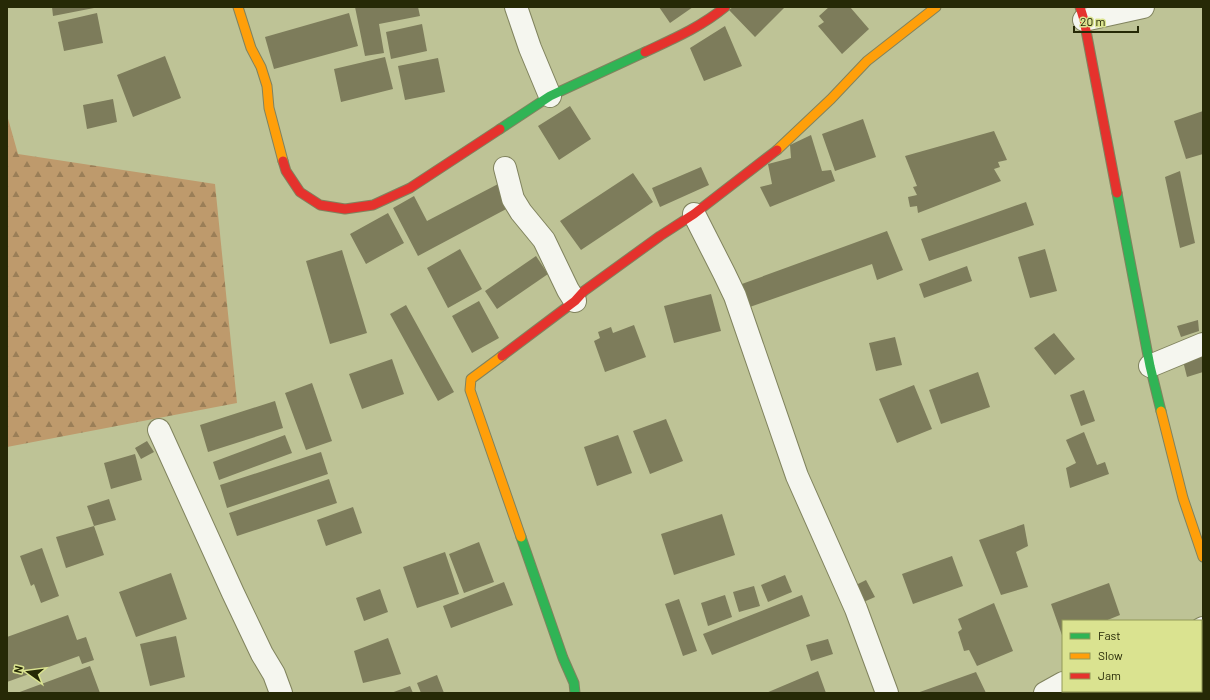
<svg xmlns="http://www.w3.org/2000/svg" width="1210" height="700" viewBox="0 0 1210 700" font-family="Barlow,sans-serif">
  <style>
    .forest { fill: url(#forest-firs) }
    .building { fill: #7d7c5b }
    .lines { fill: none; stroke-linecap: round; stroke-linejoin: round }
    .street-casing { stroke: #80835e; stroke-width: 24 }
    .fast-casing { stroke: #80835e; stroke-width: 11 }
    .slow-casing { stroke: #80835e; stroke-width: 11 }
    .jam-casing { stroke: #80835e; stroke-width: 11 }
    .street { stroke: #f5f6ef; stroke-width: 22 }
    .fast { stroke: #30b455; stroke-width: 9 }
    .slow { stroke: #ff9f0a; stroke-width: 9 }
    .jam { stroke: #e5322d; stroke-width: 9 }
  </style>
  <defs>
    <pattern id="forest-firs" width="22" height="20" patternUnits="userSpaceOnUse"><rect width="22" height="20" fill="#be9a6c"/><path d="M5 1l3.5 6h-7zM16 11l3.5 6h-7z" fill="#9a7e57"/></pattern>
  </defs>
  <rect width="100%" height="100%" fill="#bec396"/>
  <path class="forest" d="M7 115 18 154 215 184 237 403 7 447Z"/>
  <path class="building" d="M52 7H94V8L53 16Z
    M355 7H418L420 16 379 24 384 53 365 56Z
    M659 7H693L670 23Z
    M733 7H785L755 37 729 10Z
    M829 7H850L869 29 842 54 818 26 824 22 819 16Z
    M97 13 103 43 64 51 58 22Z
    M349 13 358 46 274 69 265 37Z
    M422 24 427 51 391 59 386 32Z
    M725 26 742 66 704 81 690 48Z
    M165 56 181 98 133 117 117 75Z
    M385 57 393 89 341 102 334 69Z
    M438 58 445 92 405 100 398 66Z
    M113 99 117 122 87 129 83 105Z
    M570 106 591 139 559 160 538 126Z
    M1203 111V154L1186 159 1174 121Z
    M863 119 876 157 835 171 822 134Z
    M994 131 1007 160 998 162 1000 167 994 169 1001 181 918 213 917 206 910 207 908 197 917 195 913 187 917 186 905 156Z
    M811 135 822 171 831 170 835 181 770 207 760 187 772 184 768 164 791 158 790 145Z
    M701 167 709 185 660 207 652 188Z
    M1180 171 1195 243 1180 248 1165 177Z
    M633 173 653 202 581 250 560 221Z
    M500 183 512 206 418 256 393 208 414 196 427 221Z
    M1026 202 1034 225 929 261 921 239Z
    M388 213 404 243 366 264 350 234Z
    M887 231 903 270 877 280 872 264 747 308 739 285Z
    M460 249 482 289 448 308 427 268Z
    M1045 249 1057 291 1030 298 1018 257Z
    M342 250 367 333 330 344 306 261Z
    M536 256 548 274 497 309 485 291Z
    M967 266 972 281 924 298 919 284Z
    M711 294 721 331 674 343 664 306Z
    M479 301 499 338 472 353 452 316Z
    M406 305 454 392 438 401 390 314Z
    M1198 320 1199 331 1181 337 1177 326Z
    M634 325 646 357 605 372 594 341 600 338 598 332 611 327 613 333Z
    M1054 333 1075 359 1055 375 1034 348Z
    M895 337 902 365 876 371 869 343Z
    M1203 354V372L1187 377 1183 361Z
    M392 359 404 394 362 409 349 374Z
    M978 372 990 407 941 424 929 390Z
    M312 383 332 441 306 450 285 393Z
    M914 385 932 429 897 443 879 399Z
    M1084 390 1095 421 1081 426 1070 395Z
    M275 401 283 428 208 452 200 425Z
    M666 419 683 461 650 474 633 431Z
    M1084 432 1097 465 1105 462 1109 474 1070 488 1066 468 1076 463 1066 440Z
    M285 435 292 453 219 480 213 462Z
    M618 435 632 473 597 486 584 447Z
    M147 441 154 452 141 459 135 448Z
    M321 452 328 474 227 508 220 485Z
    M135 454 142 480 111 489 104 463Z
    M329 479 337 503 237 536 229 513Z
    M109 499 116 520 94 526 104 555 66 568 56 537 94 526 87 506Z
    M353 507 362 533 326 546 317 520Z
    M722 514 735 555 674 575 661 534Z
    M1024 524 1028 546 1016 552 1028 587 1001 595 979 540Z
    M479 542 494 582 464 593 449 554Z
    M42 548 59 596 41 603 34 584 31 586 20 556Z
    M445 552 459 594 417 608 403 567Z
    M952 556 963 586 913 604 902 574Z
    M171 573 187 619 136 637 119 592Z
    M785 575 792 592 768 602 761 585Z
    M866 580 875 597 859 604 850 588Z
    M504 582 513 605 451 628 443 606Z
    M1109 583 1120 615 1105 621H1063V638L1051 604Z
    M754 586 760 606 739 612 733 592Z
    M380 589 388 612 364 621 356 598Z
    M725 595 732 617 708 626 701 603Z
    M802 595 810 616 712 655 703 634Z
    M679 599 697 651 683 656 665 604Z
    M994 603 1013 651 977 666 969 650 964 651 958 632 962 629 958 619Z
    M68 615 77 640 86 637 94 660 82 664 79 656 7 682V637Z
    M176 636 185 677 150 686 140 644Z
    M388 638 401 674 363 683 354 651Z
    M828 639 833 654 811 661 806 645Z
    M90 666 100 693H17Z
    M818 671 826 693H766Z
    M976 672 986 693H917Z
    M437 675 444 693H421L417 683Z
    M410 686 413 693H391Z"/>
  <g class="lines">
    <g class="street-casing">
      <path id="street" d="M516 7 530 48 550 96
        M1084 20 1143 7
        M505 168 513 199 521 212 544 240 568 290 575 301
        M694 214 724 273 735 296 797 476 856 609 887 693
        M1150 366 1203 344
        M159 430 233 593 262 654 274 674 281 693
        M1201 629 1203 628
        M1045 693 1063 683"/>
    </g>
    <g class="fast-casing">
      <path id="fast" d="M500 129 550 96 645 52
        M1117 193 1150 366 1161 411
        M521 537 563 658 574 683 575 693"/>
    </g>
    <g class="slow-casing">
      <path id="slow" d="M238 7 251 48 261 67 267 86 269 108 283 161
        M777 150 831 99 867 61 936 7
        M502 356 471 379 470 390 521 537
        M1161 411 1183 498 1203 557"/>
    </g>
    <g class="jam-casing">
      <path id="jam" d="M1080 7 1084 20 1117 193
        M645 52C673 39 701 27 725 7
        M283 161 286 171 300 192 320 205 345 209 373 205 410 188 500 129
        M502 356 575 301 584 291 660 236 694 214 777 150"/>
    </g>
    <use href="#street" class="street"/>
    <use href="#fast" class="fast"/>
    <use href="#slow" class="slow"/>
    <use href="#jam" class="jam"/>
  </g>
  <rect width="1210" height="700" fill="none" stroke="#262906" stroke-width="16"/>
  <rect x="1062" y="620" width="140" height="72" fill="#dae390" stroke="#929959"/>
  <rect x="1070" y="633" width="20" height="6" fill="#30b455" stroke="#929959"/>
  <text x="1098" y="640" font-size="12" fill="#262906">Fast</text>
  <rect x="1070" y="653" width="20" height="6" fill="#ff9f0a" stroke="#929959"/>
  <text x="1098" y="660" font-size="12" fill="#262906">Slow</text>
  <rect x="1070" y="673" width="20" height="6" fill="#e5322d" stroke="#929959"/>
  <text x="1098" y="680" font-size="12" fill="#262906">Jam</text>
  <g transform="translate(28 672) rotate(284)" stroke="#dae390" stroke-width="3" paint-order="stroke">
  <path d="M0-3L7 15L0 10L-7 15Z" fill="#262906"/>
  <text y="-6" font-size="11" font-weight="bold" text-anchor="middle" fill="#262906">N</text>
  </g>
  <path d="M1074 26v6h64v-6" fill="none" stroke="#262906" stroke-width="2"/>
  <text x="1080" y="26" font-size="12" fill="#262906" stroke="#dae390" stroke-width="3" paint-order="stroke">20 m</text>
</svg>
